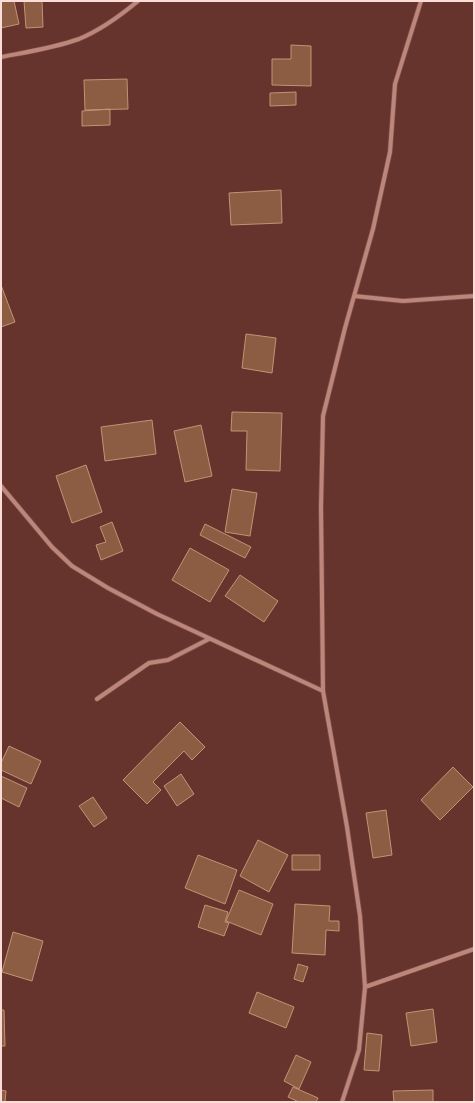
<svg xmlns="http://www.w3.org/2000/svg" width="475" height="1103" viewBox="0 0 475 1103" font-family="'Alegreya Sans',sans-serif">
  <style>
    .building { fill: #8c5d42; stroke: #c59276 }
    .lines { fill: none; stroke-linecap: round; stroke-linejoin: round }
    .minor-casing { stroke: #7b504a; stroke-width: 5.5 }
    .minor { stroke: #be857b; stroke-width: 4 }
  </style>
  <rect width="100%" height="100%" fill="#66342c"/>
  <path class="building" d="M1 1H14L19 24 1 28Z
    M24 1H42L43 27 26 28Z
    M291 45 311 46V86L272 85V59H291Z
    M127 79 128 109 85 110 84 80Z
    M296 92V105L270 106V93Z
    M110 109V125L82 126V111Z
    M281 190 282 223 231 225 229 193Z
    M1 285 15 322 1 327Z
    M246 334 276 338 272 373 242 368Z
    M232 412 282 413 280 471 246 470 247 431H231Z
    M152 420 156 454 105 461 101 427Z
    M201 425 212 476 185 482 174 431Z
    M86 465 102 512 72 523 56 476Z
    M232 489 257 493 250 536 225 532Z
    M112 522 123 551 101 560 96 545 106 542 100 527Z
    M205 524 251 547 245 558 200 535Z
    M190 548 229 570 210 602 172 580Z
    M240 575 278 601 264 622 225 596Z
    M180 722 205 747 192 760 184 751 153 782 161 790 147 804 123 780Z
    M9 746 41 761 31 784 1 770V763Z
    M453 767 473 787 440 820 421 800Z
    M181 774 194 794 177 806 164 786Z
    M1 776 27 788 19 807 1 798Z
    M93 797 107 818 94 827 79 806Z
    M386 810 392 855 373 858 366 813Z
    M258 840 288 855 269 892 240 876Z
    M198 855 237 870 225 904 185 888Z
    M292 855H320V870H292Z
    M239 890 273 904 261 935 226 921Z
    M295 904 330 906 329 921H339V931L326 930 325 955 292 953Z
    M205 905 228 912 225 922 229 923 224 936 198 927Z
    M13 932 43 941 32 981 2 972Z
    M298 964 308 967 303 982 294 979Z
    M257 992 294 1007 286 1028 249 1013Z
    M433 1009 437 1042 411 1046 406 1013Z
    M1 1010H4L5 1046H1Z
    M367 1033 382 1035 379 1071 364 1070Z
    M296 1055 311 1062 299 1089 284 1081Z
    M293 1087 318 1098 316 1102H299L288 1097Z
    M1 1090 6 1091 5 1102H1Z
    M433 1090V1102H394L393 1091Z"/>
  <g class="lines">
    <g class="minor-casing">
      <path id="minor" d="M1 57C27 52 54 48 79 39 101 30 120 16 138 1
        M354 296 403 301 474 296
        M1 486 52 547 72 566 108 588 157 614 323 691
        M97 699 149 663 168 660 209 639
        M365 987 474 949
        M342 1102 359 1050 365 987 360 916 347 827 323 691 321 507 323 416 345 328 373 229 390 152 395 84 421 1"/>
    </g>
    <use href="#minor" class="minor"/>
  </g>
  <rect width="475" height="1103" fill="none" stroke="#fcdcd6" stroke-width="4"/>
</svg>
